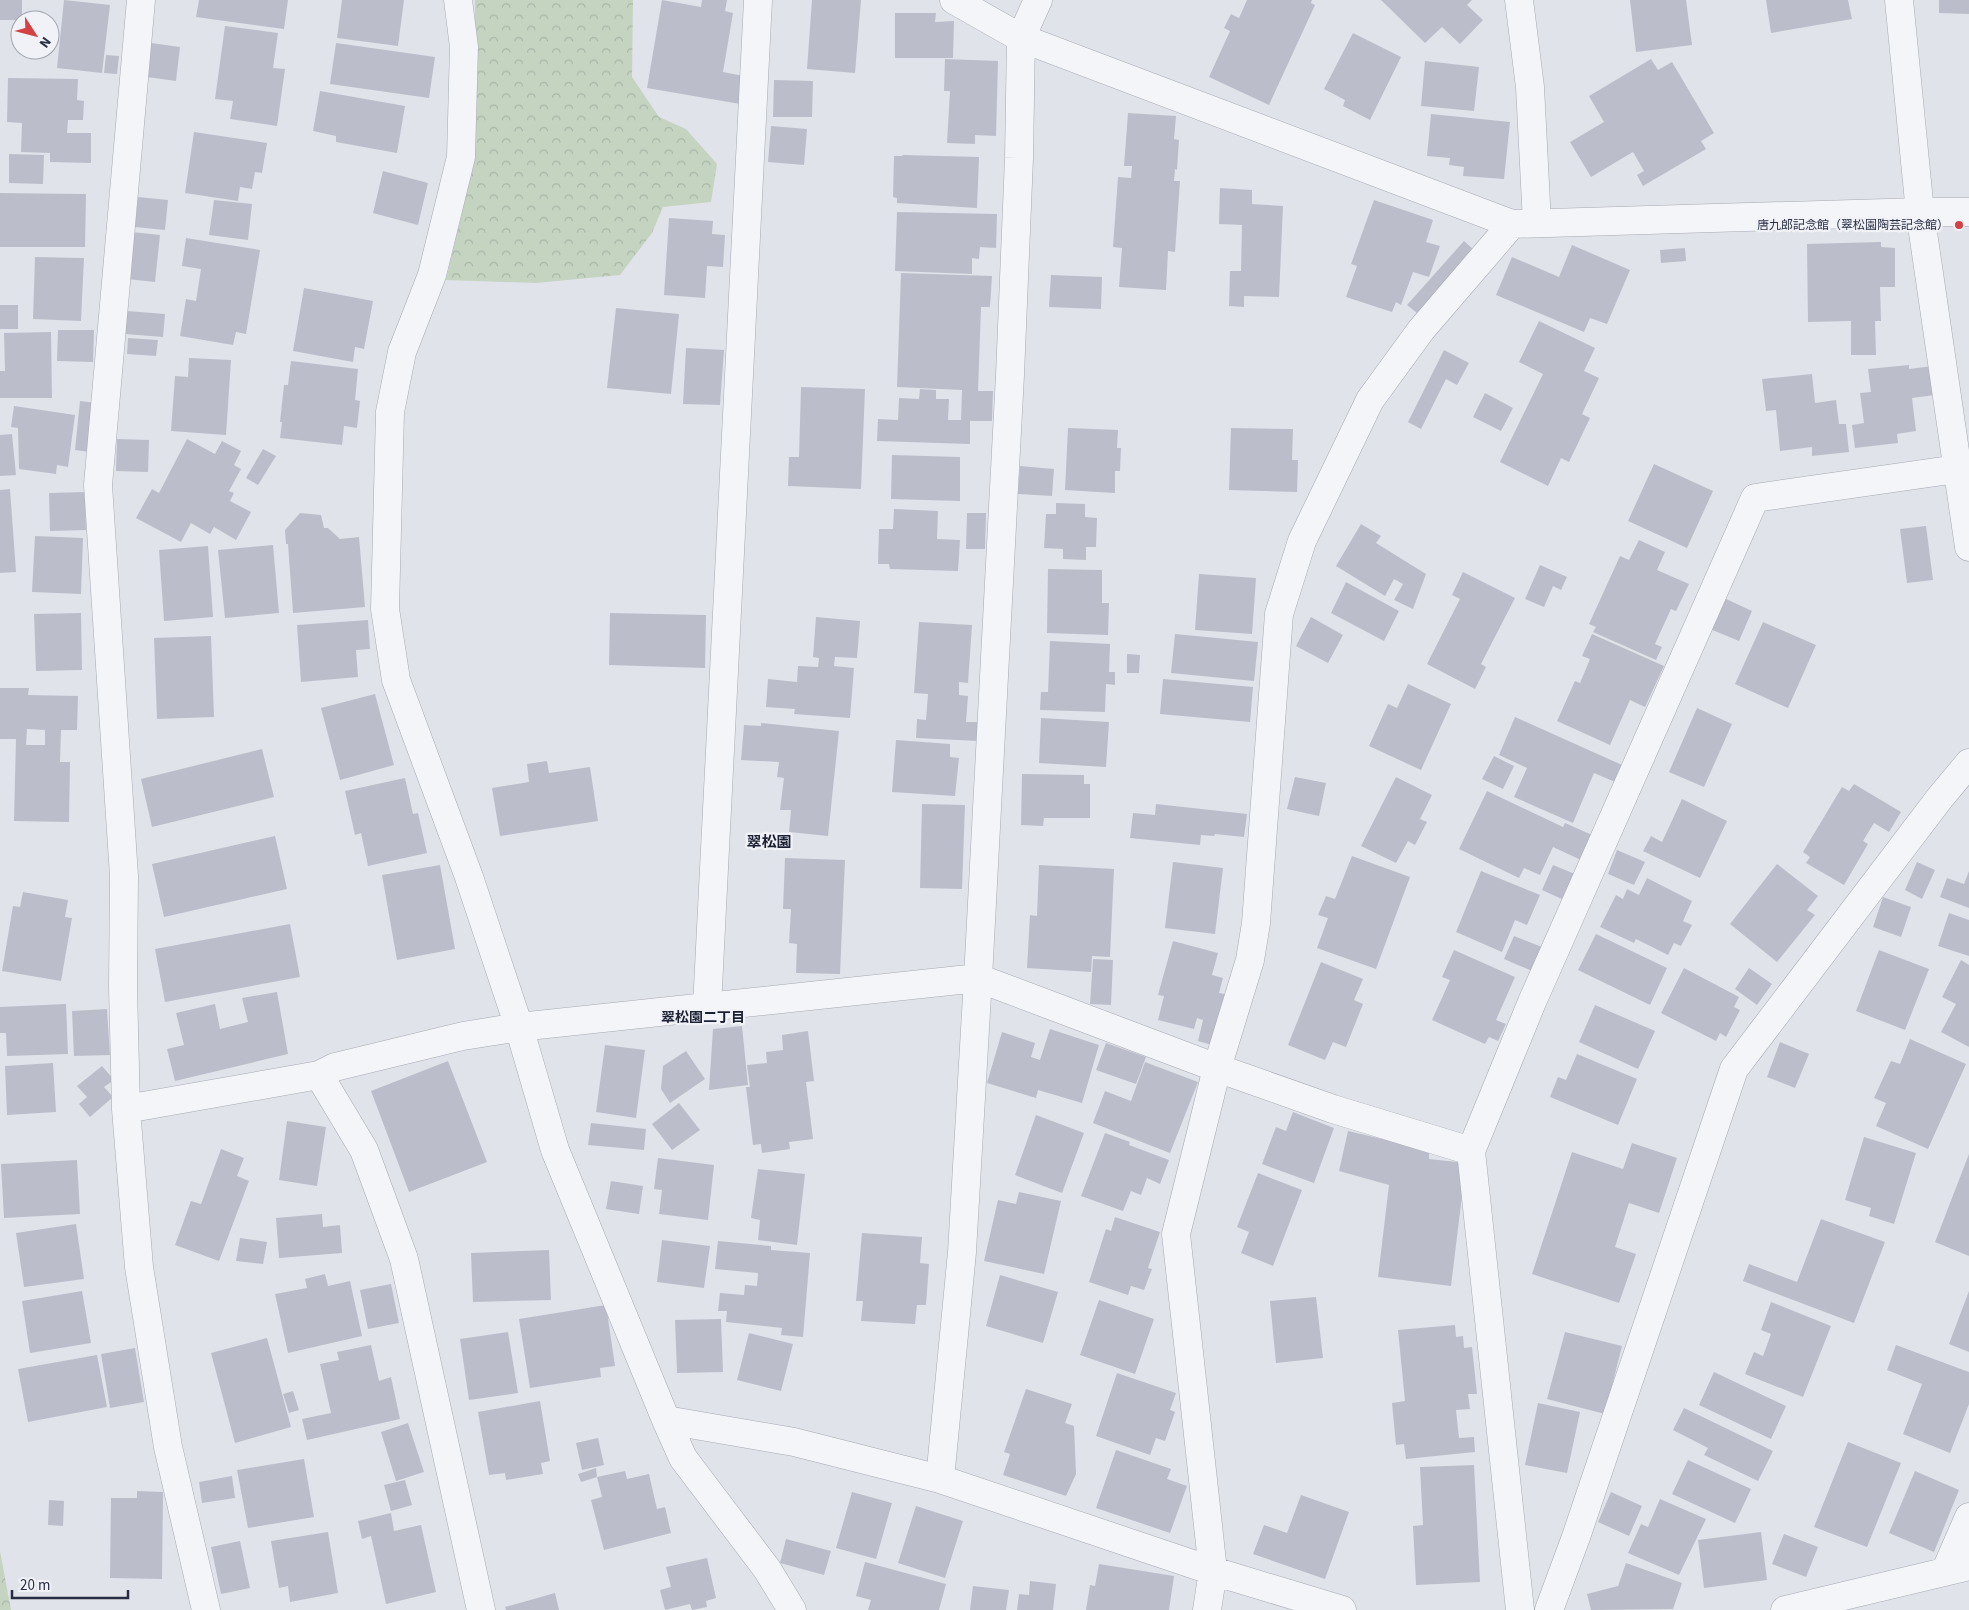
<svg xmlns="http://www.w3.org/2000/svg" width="1969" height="1610" viewBox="0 0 1969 1610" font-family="'Source Sans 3','Noto Sans JP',sans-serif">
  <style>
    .forest { fill: url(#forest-crowns) }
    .building { fill: #bbbeca; fill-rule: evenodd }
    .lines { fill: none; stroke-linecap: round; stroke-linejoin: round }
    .minor-casing { stroke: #a6a9b4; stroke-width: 29 }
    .minor { stroke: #f4f5f8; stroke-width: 28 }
    .poi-dot { fill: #d34143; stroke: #f0f2f7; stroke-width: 2 }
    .labels { text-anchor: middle; stroke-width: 4.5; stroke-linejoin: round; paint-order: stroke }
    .poi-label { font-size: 12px; fill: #282e42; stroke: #f0f2f7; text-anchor: end }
    .neighbourhood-label { font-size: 14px; font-weight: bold; fill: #1b1f33; stroke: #f0f2f7 }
    .quarter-label { font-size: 15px; font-weight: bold; fill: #1b1f33; stroke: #f0f2f7 }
  </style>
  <defs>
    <pattern id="forest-crowns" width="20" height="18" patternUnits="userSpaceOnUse" patternTransform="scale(1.25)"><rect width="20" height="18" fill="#c4d4c1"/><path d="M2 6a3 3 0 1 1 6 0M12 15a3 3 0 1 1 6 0" fill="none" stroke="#a8b6a7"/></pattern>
  </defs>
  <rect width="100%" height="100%" fill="#e1e3ea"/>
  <path class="forest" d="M475 0H633L632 77 659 117 686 129 717 164 711 202 663 207 652 233 620 275 536 283 446 280 475 159Z
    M0 1551 11 1610H0Z"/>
  <path class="building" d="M0 0H22V20H0Z
    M64 0 110 5 102 73 57 68Z
    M199 0H288L284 29 196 17Z
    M342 0H404L398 46 337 38Z
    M662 0 701 7 702 0H727L725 11 733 13 723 72 744 76 740 104 647 88Z
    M812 0H861L855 73 807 69Z
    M1247 0H1312L1311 3 1315 5 1269 105 1209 77 1230 31 1224 28 1231 14 1239 18Z
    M1381 0H1472L1467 5 1483 20 1460 44 1442 27 1425 43Z
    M1630 0H1686L1692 45 1636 52Z
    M1766 0H1848L1852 19 1771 33Z
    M1939 0H1969V14L1939 13Z
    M895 13H936L935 22 954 21 953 58H895Z
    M225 26 278 33 273 68 285 69 277 126 230 119 233 101 215 99Z
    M1353 33 1401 57 1370 120 1343 106 1345 100 1324 89Z
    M151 43 180 47 176 81 147 77Z
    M336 43 435 57 429 98 330 84Z
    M106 55 119 56 117 74 104 73Z
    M945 59 998 61 996 136 975 135V144L947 143 950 91H944Z
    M1651 59 1658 70 1672 62 1714 133 1701 141 1706 149 1643 186 1637 175 1644 171 1633 152 1591 177 1570 142 1604 122 1589 96Z
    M1425 61 1479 67 1474 111 1421 106Z
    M8 78 78 79 77 100 84 101 83 120H68L67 133H91V163L50 162V153L21 152 22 123 7 122Z
    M774 80 813 81 812 117H773Z
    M320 91 405 106 397 153 336 142V136L313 131Z
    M1128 113 1176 116 1174 139 1179 140 1177 170 1175 169 1174 181H1180L1175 252 1168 251 1166 290 1119 287 1122 248 1113 247 1118 177 1131 178 1132 166H1124Z
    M1431 114 1510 122 1504 179 1463 176 1464 167 1449 165 1450 158 1427 156Z
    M771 126 807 129 804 165 768 162Z
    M194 132 267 143 262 173 255 172 252 189 240 187 238 201 185 193Z
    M9 154 44 155 43 184 9 183Z
    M903 155 979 157 977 208 897 203V198L893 197 894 156H902Z
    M383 171 428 183 418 225 373 213Z
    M1220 188 1252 190V204L1283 206 1279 297 1244 296V307L1229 306 1230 271H1241L1242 225 1219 224Z
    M0 193 86 194 85 247H0Z
    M138 197 168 200 165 230 135 227Z
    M214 200 252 204 248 240 209 235Z
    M1374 200 1433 220 1426 242 1440 246 1429 277 1413 272 1401 305 1396 302 1392 312 1346 297 1357 266 1351 264Z
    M897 212 997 214 996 248 980 247 979 259 972 258V274L895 271Z
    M669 218 713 221 712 234 725 235 723 267 707 266 705 298 664 295Z
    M132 232 160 235 155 282 127 279Z
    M186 238 260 250 246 334 236 332 233 345 180 336 186 299 196 301 201 269 182 266Z
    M1464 241 1474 250 1417 313 1407 305Z
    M1881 242V247L1895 248V287H1880L1881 321H1875L1876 355H1851V321L1808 322 1807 244Z
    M1572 245 1630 270 1607 324 1590 318 1584 332 1496 295 1512 257 1559 277Z
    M1685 248 1686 261 1661 263 1660 250Z
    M35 257 84 258 81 321 33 319Z
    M901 273 992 276 990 307H981L978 391H993L992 421H970V444L877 441 878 419 898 420 899 398 919 399 920 389 936 390V399H949L948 420H961L962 390 897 387Z
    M1051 275 1102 277 1101 309 1049 307Z
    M304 288 373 301 364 349 355 347 353 362 293 351Z
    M0 305H18V329H0Z
    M616 308 679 314 671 394 607 388Z
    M127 311 165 314 163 337 125 334Z
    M1539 321 1595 348 1584 371 1599 378 1582 414 1590 418 1569 462 1561 458 1548 486 1500 462 1543 374 1519 362Z
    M58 330H94L93 362 57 361Z
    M51 332 52 398H0V371H5L4 333Z
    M128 338 158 340 156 356 127 354Z
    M686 348 724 350 720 405 683 404Z
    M1444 350 1469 363 1457 385 1446 379 1421 429 1408 422Z
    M189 358 231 360 226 435 171 431 175 376 188 377Z
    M291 361 358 369 355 400 360 401 357 428 344 426 342 445 280 438 282 422H280L284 385H288Z
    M1909 365V369L1933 366 1935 395 1912 398 1916 431 1897 434 1898 443 1855 448 1852 425 1864 423 1860 393 1871 392 1868 369Z
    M1812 374 1815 403 1836 400 1839 424H1846L1849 452 1812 456V447L1780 451 1776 410 1766 411 1762 379Z
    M801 387 865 389 861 489 788 486 789 457H799Z
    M1485 393 1513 408 1501 431 1473 417Z
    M80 401 96 403 90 452 75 450Z
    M14 406 75 415 68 467 57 465 56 474 19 469 18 428 11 427Z
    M1068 428 1118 430 1117 448H1121L1120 471H1115V493L1065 490Z
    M1231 428 1293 429 1292 460H1298L1297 492 1229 490Z
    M12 434 16 475 0 476V435Z
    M117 439 149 440 148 472 116 471Z
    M187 439 215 454 222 441 241 451 234 465 241 469 229 491 234 493 230 501 251 512 236 540 214 527 210 534 191 523 181 542 136 518 152 489 159 493Z
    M263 449 276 456 258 485 246 478Z
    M892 455 960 457V501L891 499Z
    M1654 464 1713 491 1687 548 1628 521Z
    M1020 466 1054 469 1052 496 1018 494Z
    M10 489 16 572 0 573V490Z
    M85 492 86 530 50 531 49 493Z
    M1056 503 1085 504V517L1097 518 1096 547H1086V560L1063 559V549L1044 548 1046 514H1056Z
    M894 509 938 511 937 539 960 540 958 571 890 569 889 564H878L879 529H893Z
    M300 513 321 515 324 528H328L340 539 359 537 365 607 293 613 288 544H286L285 530Z
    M967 513H986L985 549H966Z
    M1361 524 1381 536 1376 543 1426 574 1413 609 1394 600 1403 584 1394 579 1385 596 1336 566Z
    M1926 526 1933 580 1907 583 1900 529Z
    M35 536 83 538 81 594 32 592Z
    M1639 540 1665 552 1657 570 1689 584 1676 611 1671 609 1655 644 1662 647 1656 660 1593 632 1596 627 1589 624 1620 556 1629 560Z
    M273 545 279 613 225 618 218 550Z
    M208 546 213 617 164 621 159 550Z
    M1540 565 1567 577 1561 590 1553 586 1544 607 1525 599Z
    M1048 569 1102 570V603H1109L1108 635 1047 633Z
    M1463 572 1515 598 1481 664 1486 667 1475 689 1427 664 1460 599 1452 595Z
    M1199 574 1256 578 1252 634 1195 630Z
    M1346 582 1399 611 1384 641 1331 613Z
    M1724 598 1752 611 1739 641 1710 629Z
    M81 613 82 670 36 671 34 614Z
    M610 613 706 615 705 668 609 665Z
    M816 617 860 621 857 658 835 657 834 666 854 668 850 718 794 714 795 709 766 707 768 679 797 682 798 666 818 667 819 658 813 657Z
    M1311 617 1343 635 1328 663 1296 646Z
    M368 620 370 649 356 650 358 677 301 682 297 625Z
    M919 622 972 625 968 683 959 682V695L968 696 966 722H979L978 741 916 738 917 719 926 720 928 694 914 693Z
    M1763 622 1816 645 1788 708 1735 684Z
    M1175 634 1258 642 1254 681 1171 673Z
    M1592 634 1664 666 1645 707 1630 700 1610 745 1557 721 1575 681 1580 683 1590 659 1582 656Z
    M211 636 214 717 157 719 154 638Z
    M1050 641 1110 644 1109 672H1115V685L1106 684 1105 712 1040 710 1041 692H1048Z
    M1127 654 1140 655 1139 673H1127Z
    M1163 679 1253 687 1250 722 1160 714Z
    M1408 684 1451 704 1421 770 1369 746 1388 704 1397 708Z
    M0 688H29L28 695 78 696 77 730H61L60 762H70L69 822 14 821 16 739H0ZM27 729 45 730V745H26Z
    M375 694 394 765 340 780 321 708Z
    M1697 708 1732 724 1704 787 1669 772Z
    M1515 717 1622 765 1615 782 1594 773 1573 823 1514 797 1527 768 1499 755Z
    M1041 718 1109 722 1106 767 1039 763Z
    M761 723 839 731 828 836 789 832 791 810H780L784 778 777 777 779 762 741 760 744 725 761 726Z
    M896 740 950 744V757L959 758 955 796 892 792Z
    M262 749 274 797 152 827 141 779Z
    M1494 756 1514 766 1503 789 1482 779Z
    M547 761 549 773 590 767 598 821 500 836 492 788 529 782 527 764Z
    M1022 774 1084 775V784H1090V818H1044L1043 826 1021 825Z
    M1295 777 1326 783 1319 816 1287 809Z
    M1396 777 1432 795 1420 819 1427 822 1415 845 1408 841 1396 863 1361 846Z
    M405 778 413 814 418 813 427 853 368 866 361 833 355 835 345 791Z
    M1854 784 1901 812 1889 832 1874 823 1863 841 1868 844 1844 885 1806 863 1810 857 1803 852 1842 787 1849 791Z
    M1487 791 1563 827 1565 823 1592 835 1581 860 1553 847 1540 875 1524 868 1519 878 1459 849Z
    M1682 799 1727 821 1700 878 1643 851 1651 836 1662 842Z
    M922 804 965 805 962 889 920 888Z
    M1156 804 1247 814 1244 837 1215 834 1214 836 1201 835 1200 845 1130 838 1133 813 1155 815Z
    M275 836 287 889 164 917 152 864Z
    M1617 850 1645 862 1634 885 1608 874Z
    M1352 856 1410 877 1376 969 1317 948 1328 918 1318 915 1326 896 1335 899Z
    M785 858 845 860 840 974 796 973 797 944 789 943 791 909H783Z
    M1173 862 1223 868 1215 934 1165 928Z
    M1917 862 1935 870 1922 899 1905 890Z
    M1777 864 1818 896 1807 910 1815 915 1777 962 1730 924Z
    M440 865 455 949 397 960 382 875Z
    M1039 865 1114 869 1110 957 1092 956 1091 972 1027 968 1030 915 1037 916Z
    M1553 865 1575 874 1564 900 1542 890Z
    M1481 871 1540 895 1527 925 1515 920 1502 952 1456 932Z
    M1969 871V908L1940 897 1947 878 1964 884Z
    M1647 878 1692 901 1683 921 1692 925 1681 946 1674 943 1668 955 1636 939 1634 943 1600 927 1616 895 1623 899 1627 889 1639 895Z
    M23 892 68 900 65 917 72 918 61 981 2 971 13 906 20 907Z
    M1883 897 1911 907 1901 937 1873 927Z
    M1949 913 1969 920V956L1938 946Z
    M290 924 300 977 165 1002 155 949Z
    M1596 934 1667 968 1650 1005 1578 970Z
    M1514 936 1542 947 1532 971 1504 959Z
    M1173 941 1218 953 1212 975 1223 978 1219 993 1225 994 1212 1045 1198 1041 1203 1020 1197 1018 1194 1029 1158 1020 1164 996 1158 995Z
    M1454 950 1515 977 1496 1020 1506 1024 1498 1041 1489 1037 1485 1044 1432 1020 1450 980 1442 977Z
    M1879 950 1929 969 1905 1030 1856 1011Z
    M1093 959 1113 960 1111 1005 1090 1004Z
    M1961 960 1969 965V1047L1941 1032 1956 1004 1942 997Z
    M1321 962 1363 979 1354 1000 1363 1004 1346 1047 1333 1042 1325 1060 1288 1045Z
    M1684 968 1739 997 1734 1007 1740 1010 1726 1037 1720 1033 1716 1041 1661 1013Z
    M1749 968 1772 984 1757 1005 1735 989Z
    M277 992 288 1054 175 1081 167 1049 184 1045 176 1013 215 1004 220 1029 248 1022 242 998Z
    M66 1004 68 1054 7 1056 6 1033H0V1007Z
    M1595 1005 1655 1031 1638 1069 1579 1042Z
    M107 1009 110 1055 74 1056 72 1011Z
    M742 1026 748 1085 709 1090 713 1029Z
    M1050 1029 1099 1045 1082 1103 1038 1090 1036 1098 987 1083 1002 1032 1035 1043 1031 1057 1040 1060Z
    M808 1031 814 1081 806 1082 813 1139 789 1142 790 1149 762 1153 761 1144 753 1145 746 1087H750L747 1065 767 1063 766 1052 783 1050 782 1035Z
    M1910 1039 1966 1064 1928 1149 1876 1126 1886 1103 1874 1098 1891 1061 1900 1064Z
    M1780 1042 1809 1054 1795 1088 1767 1077Z
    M1106 1043 1146 1057 1136 1084 1096 1070Z
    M605 1045 645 1050 636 1118 596 1112Z
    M686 1051 705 1079 670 1103 661 1089 663 1066Z
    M1577 1054 1637 1079 1618 1125 1550 1097 1558 1077 1566 1080Z
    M448 1061 487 1162 409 1192 371 1091Z
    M1145 1062 1198 1082 1170 1153 1093 1123 1105 1091 1131 1101Z
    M53 1063 56 1112 7 1115 5 1066Z
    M102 1066 114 1080 104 1087 113 1097 90 1117 79 1104 87 1097 77 1086Z
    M679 1103 700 1130 672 1150 652 1124Z
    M1293 1112 1334 1128 1314 1183 1262 1164 1276 1127 1286 1131Z
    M1036 1115 1084 1133 1062 1193 1015 1175Z
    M287 1121 326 1127 317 1186 279 1180Z
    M591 1123 646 1129 644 1150 588 1145Z
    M1348 1131 1429 1150V1159L1466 1163 1451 1286 1378 1277 1389 1185 1339 1171Z
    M1105 1133 1130 1142 1129 1145 1169 1160 1160 1184 1147 1178 1141 1195 1131 1191 1123 1211 1081 1196Z
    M1864 1137 1916 1153 1894 1224 1869 1216 1871 1208 1845 1200Z
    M1632 1143 1677 1158 1659 1213 1629 1203 1615 1247 1636 1254 1619 1303 1532 1274 1572 1152 1623 1169Z
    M221 1149 244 1158 237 1176 249 1181 219 1261 175 1245 191 1201 201 1204Z
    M1969 1154V1256L1935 1242Z
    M658 1158 714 1165 708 1220 659 1214 662 1190 654 1189Z
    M77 1160 80 1214 4 1218 1 1164Z
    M758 1169 805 1174 797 1245 758 1240 760 1220 751 1218Z
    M1258 1173 1302 1190 1273 1266 1241 1253 1249 1232 1237 1227Z
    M611 1181 643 1186 639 1214 606 1209Z
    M1019 1192 1061 1201 1044 1274 984 1261 998 1200 1016 1204Z
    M322 1214 323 1227 340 1225 342 1253 279 1258 276 1218Z
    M1115 1217 1160 1232 1148 1268 1152 1269 1144 1290 1131 1286 1128 1295 1089 1282 1106 1229 1111 1231Z
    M1821 1219 1885 1242 1854 1323 1743 1281 1749 1264 1797 1282Z
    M76 1224 84 1279 24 1287 16 1233Z
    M862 1233 922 1237 920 1263 929 1264 926 1305H917L915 1324 861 1321 863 1301H856Z
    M240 1238 267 1242 263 1264 236 1261Z
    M662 1240 710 1246 704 1288 657 1282Z
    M718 1241 771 1246V1250L810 1253 803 1337 781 1335 782 1328 726 1322 727 1311H718L720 1293 744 1295 745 1285 757 1286 758 1273 715 1269Z
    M549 1250 551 1300 473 1302 471 1253Z
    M325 1274 328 1286 350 1281 362 1336 288 1353 275 1294 307 1288 305 1279Z
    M1000 1275 1058 1292 1043 1343 986 1326Z
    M391 1284 399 1323 368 1329 360 1290Z
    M82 1291 91 1343 30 1353 22 1301Z
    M1969 1291V1352L1949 1344Z
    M1316 1297 1323 1358 1276 1363 1270 1301Z
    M1099 1300 1154 1319 1135 1374 1080 1355Z
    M1771 1302 1831 1326 1803 1397 1745 1374 1754 1352 1763 1356 1771 1334 1761 1330Z
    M606 1305 615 1366 600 1368 601 1377 530 1388 519 1319Z
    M721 1319 723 1372 677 1373 675 1320Z
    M1455 1325 1456 1337 1463 1336 1464 1348 1472 1347 1477 1394H1468L1470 1409 1456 1410 1459 1438 1474 1437 1475 1452 1406 1459 1404 1444 1396 1445 1392 1403 1405 1401 1398 1330Z
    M508 1332 518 1393 469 1400 460 1339Z
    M1565 1332 1622 1346 1605 1414 1547 1399Z
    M749 1333 793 1344 781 1391 737 1380Z
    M267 1338 291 1427 235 1443 211 1353Z
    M371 1345 379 1381 391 1377 400 1419 307 1440 302 1419 331 1413 320 1364 339 1360 337 1352Z
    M1896 1345 1969 1372V1404L1950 1453 1903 1434 1922 1384 1887 1370Z
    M135 1348 144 1402 110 1408 101 1354Z
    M97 1355 107 1407 28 1422 18 1369Z
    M1714 1372 1786 1406 1771 1439 1699 1405Z
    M1117 1373 1176 1393 1170 1410 1175 1412 1165 1441 1156 1438 1150 1455 1096 1436Z
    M1026 1389 1072 1404 1065 1423 1074 1426 1076 1474 1066 1496 1003 1475 1010 1454 1004 1452Z
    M293 1391 299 1410 289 1413 283 1394Z
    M540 1401 550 1461 541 1463 543 1474 506 1480 505 1473 489 1475 478 1412Z
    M1538 1403 1580 1412 1567 1473 1525 1465Z
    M1684 1408 1773 1451 1758 1481 1704 1455 1708 1448 1673 1430Z
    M408 1423 424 1472 396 1481 381 1432Z
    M598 1438 604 1465 582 1470 576 1443Z
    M1848 1442 1901 1463 1867 1547 1814 1527Z
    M1116 1450 1171 1469 1167 1479 1187 1486 1170 1533 1096 1508Z
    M304 1459 314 1517 248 1528 237 1470Z
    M1688 1460 1751 1489 1735 1523 1672 1494Z
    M1474 1465 1480 1582 1416 1585 1413 1526 1423 1525 1420 1467Z
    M596 1468 597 1477 625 1471 627 1479 649 1474 657 1509 665 1507 671 1533 604 1550 591 1500 602 1497 597 1477 581 1482 578 1474Z
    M1915 1471 1959 1490 1934 1552 1889 1533Z
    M232 1476 235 1498 202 1503 199 1482Z
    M405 1480 412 1505 391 1511 384 1485Z
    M137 1491 163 1492 162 1579 110 1578 111 1498H137Z
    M852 1492 892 1503 876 1559 836 1548Z
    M1611 1492 1642 1506 1629 1536 1598 1522Z
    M1301 1495 1349 1512 1325 1579 1253 1554 1264 1525 1287 1533Z
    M1660 1499 1706 1519 1679 1575 1628 1553 1641 1524 1648 1527Z
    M49 1500 64 1501 63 1526 48 1525Z
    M916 1506 963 1521 945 1578 898 1563Z
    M391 1513 394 1531 421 1525 436 1592 386 1604 371 1536 362 1539 358 1521Z
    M328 1532 338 1593 290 1602 288 1586 279 1588 271 1541Z
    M1761 1532 1767 1580 1704 1588 1698 1540Z
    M1784 1534 1818 1547 1806 1577 1772 1564Z
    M786 1539 831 1551 824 1575 780 1563Z
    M240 1541 250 1588 221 1594 211 1547Z
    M707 1558 716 1598 706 1601 707 1607 692 1610 690 1604 665 1610 660 1590 671 1587 666 1567Z
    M865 1562 946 1584 939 1610H868L871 1600 856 1596Z
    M1626 1563 1682 1583 1673 1609 1591 1610 1587 1594 1618 1586Z
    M1099 1564 1174 1576 1169 1610H1086L1090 1585 1095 1586Z
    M1030 1581 1056 1584 1053 1610H1017L1019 1594 1029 1595Z
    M973 1586 1009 1590 1006 1610H970Z
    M555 1593 559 1610H506L505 1607Z"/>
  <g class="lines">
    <g class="minor-casing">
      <path id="minor" d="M141 0 98 485 124 876 123 987 126 1109 139 1267 168 1447 206 1610
        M458 0 464 47 461 157 432 275 402 352 390 412 385 609 396 680 469 877 519 1027 555 1150 666 1420 683 1458 767 1569 792 1610
        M954 0 1021 38 1512 224 1920 212H1969
        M1519 0 1530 87 1537 223
        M1899 0 1920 212 1969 547
        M707 1007 758 0
        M319 1075 364 1150 404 1259 481 1610
        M126 1109 319 1075 335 1067 463 1036 519 1027 978 978 1217 1068 1333 1109 1471 1151
        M666 1420 794 1442 940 1479 1213 1571 1342 1610
        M940 1479 962 1252 978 978 1010 375 1019 158 1021 38 1038 0
        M1945 1572 1969 1517
        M1207 1610 1213 1571 1176 1234 1217 1068 1250 960 1256 923 1279 614 1302 541 1370 400 1421 330 1512 224
        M1520 1610 1471 1151 1532 1002 1755 498 1957 469
        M1549 1610 1576 1537 1734 1069 1939 799 1969 763
        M1785 1610 1969 1566"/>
    </g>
    <use href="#minor" class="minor"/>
  </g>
  <circle class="poi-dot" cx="1959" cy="225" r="5"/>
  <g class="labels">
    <g class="poi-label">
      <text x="1949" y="229">唐九郎記念館（翠松園陶芸記念館）</text>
    </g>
    <g class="neighbourhood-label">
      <text x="703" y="1022">翠松園二丁目</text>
    </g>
    <g class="quarter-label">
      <text x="769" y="847">翠松園</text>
    </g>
  </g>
  <g transform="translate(35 35) rotate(126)"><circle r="24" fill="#f0f2f7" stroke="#a0a4af"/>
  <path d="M0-4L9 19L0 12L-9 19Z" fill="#d34143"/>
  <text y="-8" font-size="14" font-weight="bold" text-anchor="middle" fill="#282e42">N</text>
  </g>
  <path d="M12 1590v8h116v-8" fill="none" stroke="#282e42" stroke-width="2.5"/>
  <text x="20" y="1590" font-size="15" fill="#282e42" stroke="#f0f2f7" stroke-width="4" paint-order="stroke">20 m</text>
</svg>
